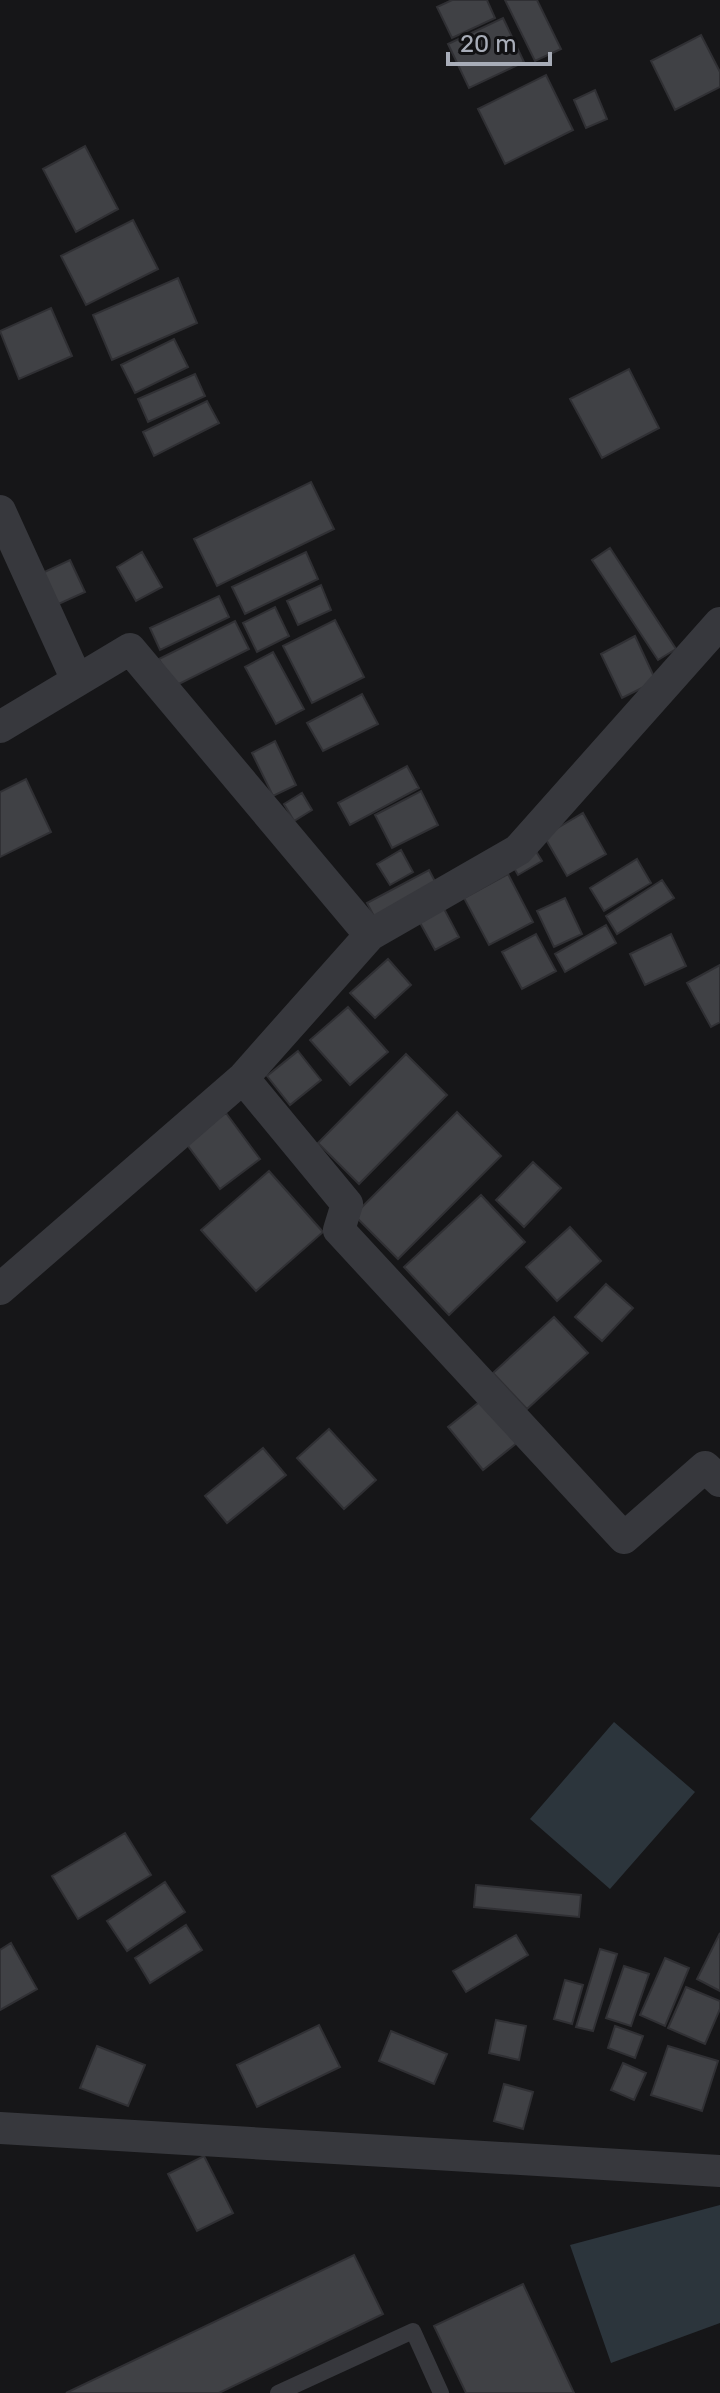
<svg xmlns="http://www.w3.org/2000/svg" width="720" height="2393" viewBox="0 0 720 2393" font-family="Rubik,sans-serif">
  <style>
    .water { fill: #2c353c }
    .building { fill: #404145; stroke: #303034; stroke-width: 2 }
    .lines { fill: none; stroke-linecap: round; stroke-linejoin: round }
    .lane { stroke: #37383d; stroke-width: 16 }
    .street { stroke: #37383d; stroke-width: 32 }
  </style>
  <rect width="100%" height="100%" fill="#161618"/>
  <path class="water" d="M614 1722 695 1792 610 1889 530 1819Z
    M720 2205V2323L611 2363 570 2245Z"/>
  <path class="building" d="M452 0H487L495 18 452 38 437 7Z
    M505 0H537L561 49 535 61Z
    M503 18 524 62 469 88 448 44Z
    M701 35 720 72V87L675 110 651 61Z
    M546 75 573 130 505 164 478 109Z
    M595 90 607 119 586 128 574 100Z
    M85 146 118 209 76 232 43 169Z
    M133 220 158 269 86 305 61 256Z
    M178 278 197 323 112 360 93 315Z
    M51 308 72 356 19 379 0 331Z
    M174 339 188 367 135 393 121 365Z
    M629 369 659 428 602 458 570 399Z
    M195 374 205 396 148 422 138 399Z
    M207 401 219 423 154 456 143 432Z
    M311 482 334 529 217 586 194 539Z
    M610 548 676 649 658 660 592 560Z
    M142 552 162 587 136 601 117 567Z
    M306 552 318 579 245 614 232 587Z
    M70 560 85 592 52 607 38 575Z
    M321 585 331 610 298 625 287 601Z
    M219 596 229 617 160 650 150 628Z
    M275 607 289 636 257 652 243 623Z
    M335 620 364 677 312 703 283 646Z
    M235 621 249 649 173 687 159 659Z
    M635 636 656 681 622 698 601 654Z
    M273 652 304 709 276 724 245 667Z
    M362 694 378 724 323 751 307 723Z
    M275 741 296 785 273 796 252 753Z
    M407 766 419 788 350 825 338 803Z
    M26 779 51 832 0 857V792Z
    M421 791 438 825 392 848 375 815Z
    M302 793 312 810 294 821 284 804Z
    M583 813 606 854 567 876 544 836Z
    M534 848 542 861 518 875 510 861Z
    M401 850 413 872 390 885 377 864Z
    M637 859 651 883 604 911 590 888Z
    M429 870 439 889 377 922 367 903Z
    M508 874 533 922 489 945 464 898Z
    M662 880 674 898 617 934 606 916Z
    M565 898 582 934 554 947 537 911Z
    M442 905 459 937 435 950 418 919Z
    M606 925 616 943 565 972 555 954Z
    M536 934 556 971 522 989 502 952Z
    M671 934 686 966 645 985 630 954Z
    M388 959 411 985 375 1018 350 993Z
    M720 965V1022L711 1027 687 983Z
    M348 1007 388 1052 350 1085 310 1040Z
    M298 1051 321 1080 290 1105 267 1076Z
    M406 1054 447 1095 359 1184 318 1143Z
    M457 1112 501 1156 398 1259 354 1215Z
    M226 1113 260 1159 220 1189 185 1142Z
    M533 1162 561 1188 524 1227 496 1200Z
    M269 1171 323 1232 256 1291 201 1230Z
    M481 1195 525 1242 449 1315 404 1267Z
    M570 1227 601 1261 557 1301 526 1267Z
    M606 1284 633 1308 602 1341 575 1317Z
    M554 1317 588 1353 527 1409 493 1373Z
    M483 1399 518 1442 483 1470 448 1427Z
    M329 1429 376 1480 344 1509 297 1458Z
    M263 1448 286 1475 227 1523 205 1496Z
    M125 1833 151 1875 78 1919 52 1876Z
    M165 1882 185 1912 127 1951 107 1921Z
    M476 1885 581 1895 579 1917 474 1907Z
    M186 1925 202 1950 150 1983 135 1958Z
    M720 1933V1991L697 1979Z
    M516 1935 528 1955 466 1992 453 1971Z
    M11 1943 37 1989 0 2010V1950Z
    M600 1949 617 1954 593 2031 576 2027Z
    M665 1958 689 1968 665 2026 640 2015Z
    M624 1966 649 1974 631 2026 606 2018Z
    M565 1980 583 1985 572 2024 554 2019Z
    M686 1987 720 2001V2009L705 2044 668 2028Z
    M496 2020 526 2026 519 2060 489 2053Z
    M319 2025 340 2067 257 2107 237 2065Z
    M615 2026 643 2036 635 2058 608 2048Z
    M391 2031 447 2054 434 2084 379 2061Z
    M97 2046 145 2065 128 2106 80 2088Z
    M668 2046 718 2061 702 2111 651 2095Z
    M623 2063 646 2073 634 2100 611 2090Z
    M504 2084 533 2092 523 2129 494 2121Z
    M204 2156 233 2213 197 2231 168 2174Z
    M354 2255 383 2314 219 2393H66Z
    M523 2284 574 2393H466L434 2326Z"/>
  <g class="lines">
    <path class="lane" d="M278 2393 413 2331 441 2393"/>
    <path class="street" d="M0 511 77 680
      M0 727 130 649 370 935
      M243 1078 347 1204 339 1230 624 1538 705 1467 720 1481
      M0 1289 243 1078 370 935 518 850 720 623
      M0 2128 720 2171"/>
  </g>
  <path d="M448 52v12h102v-12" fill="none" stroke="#a8adb8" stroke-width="4"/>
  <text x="460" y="52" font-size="24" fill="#a8adb8" stroke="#111113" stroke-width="6" paint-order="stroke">20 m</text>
</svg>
